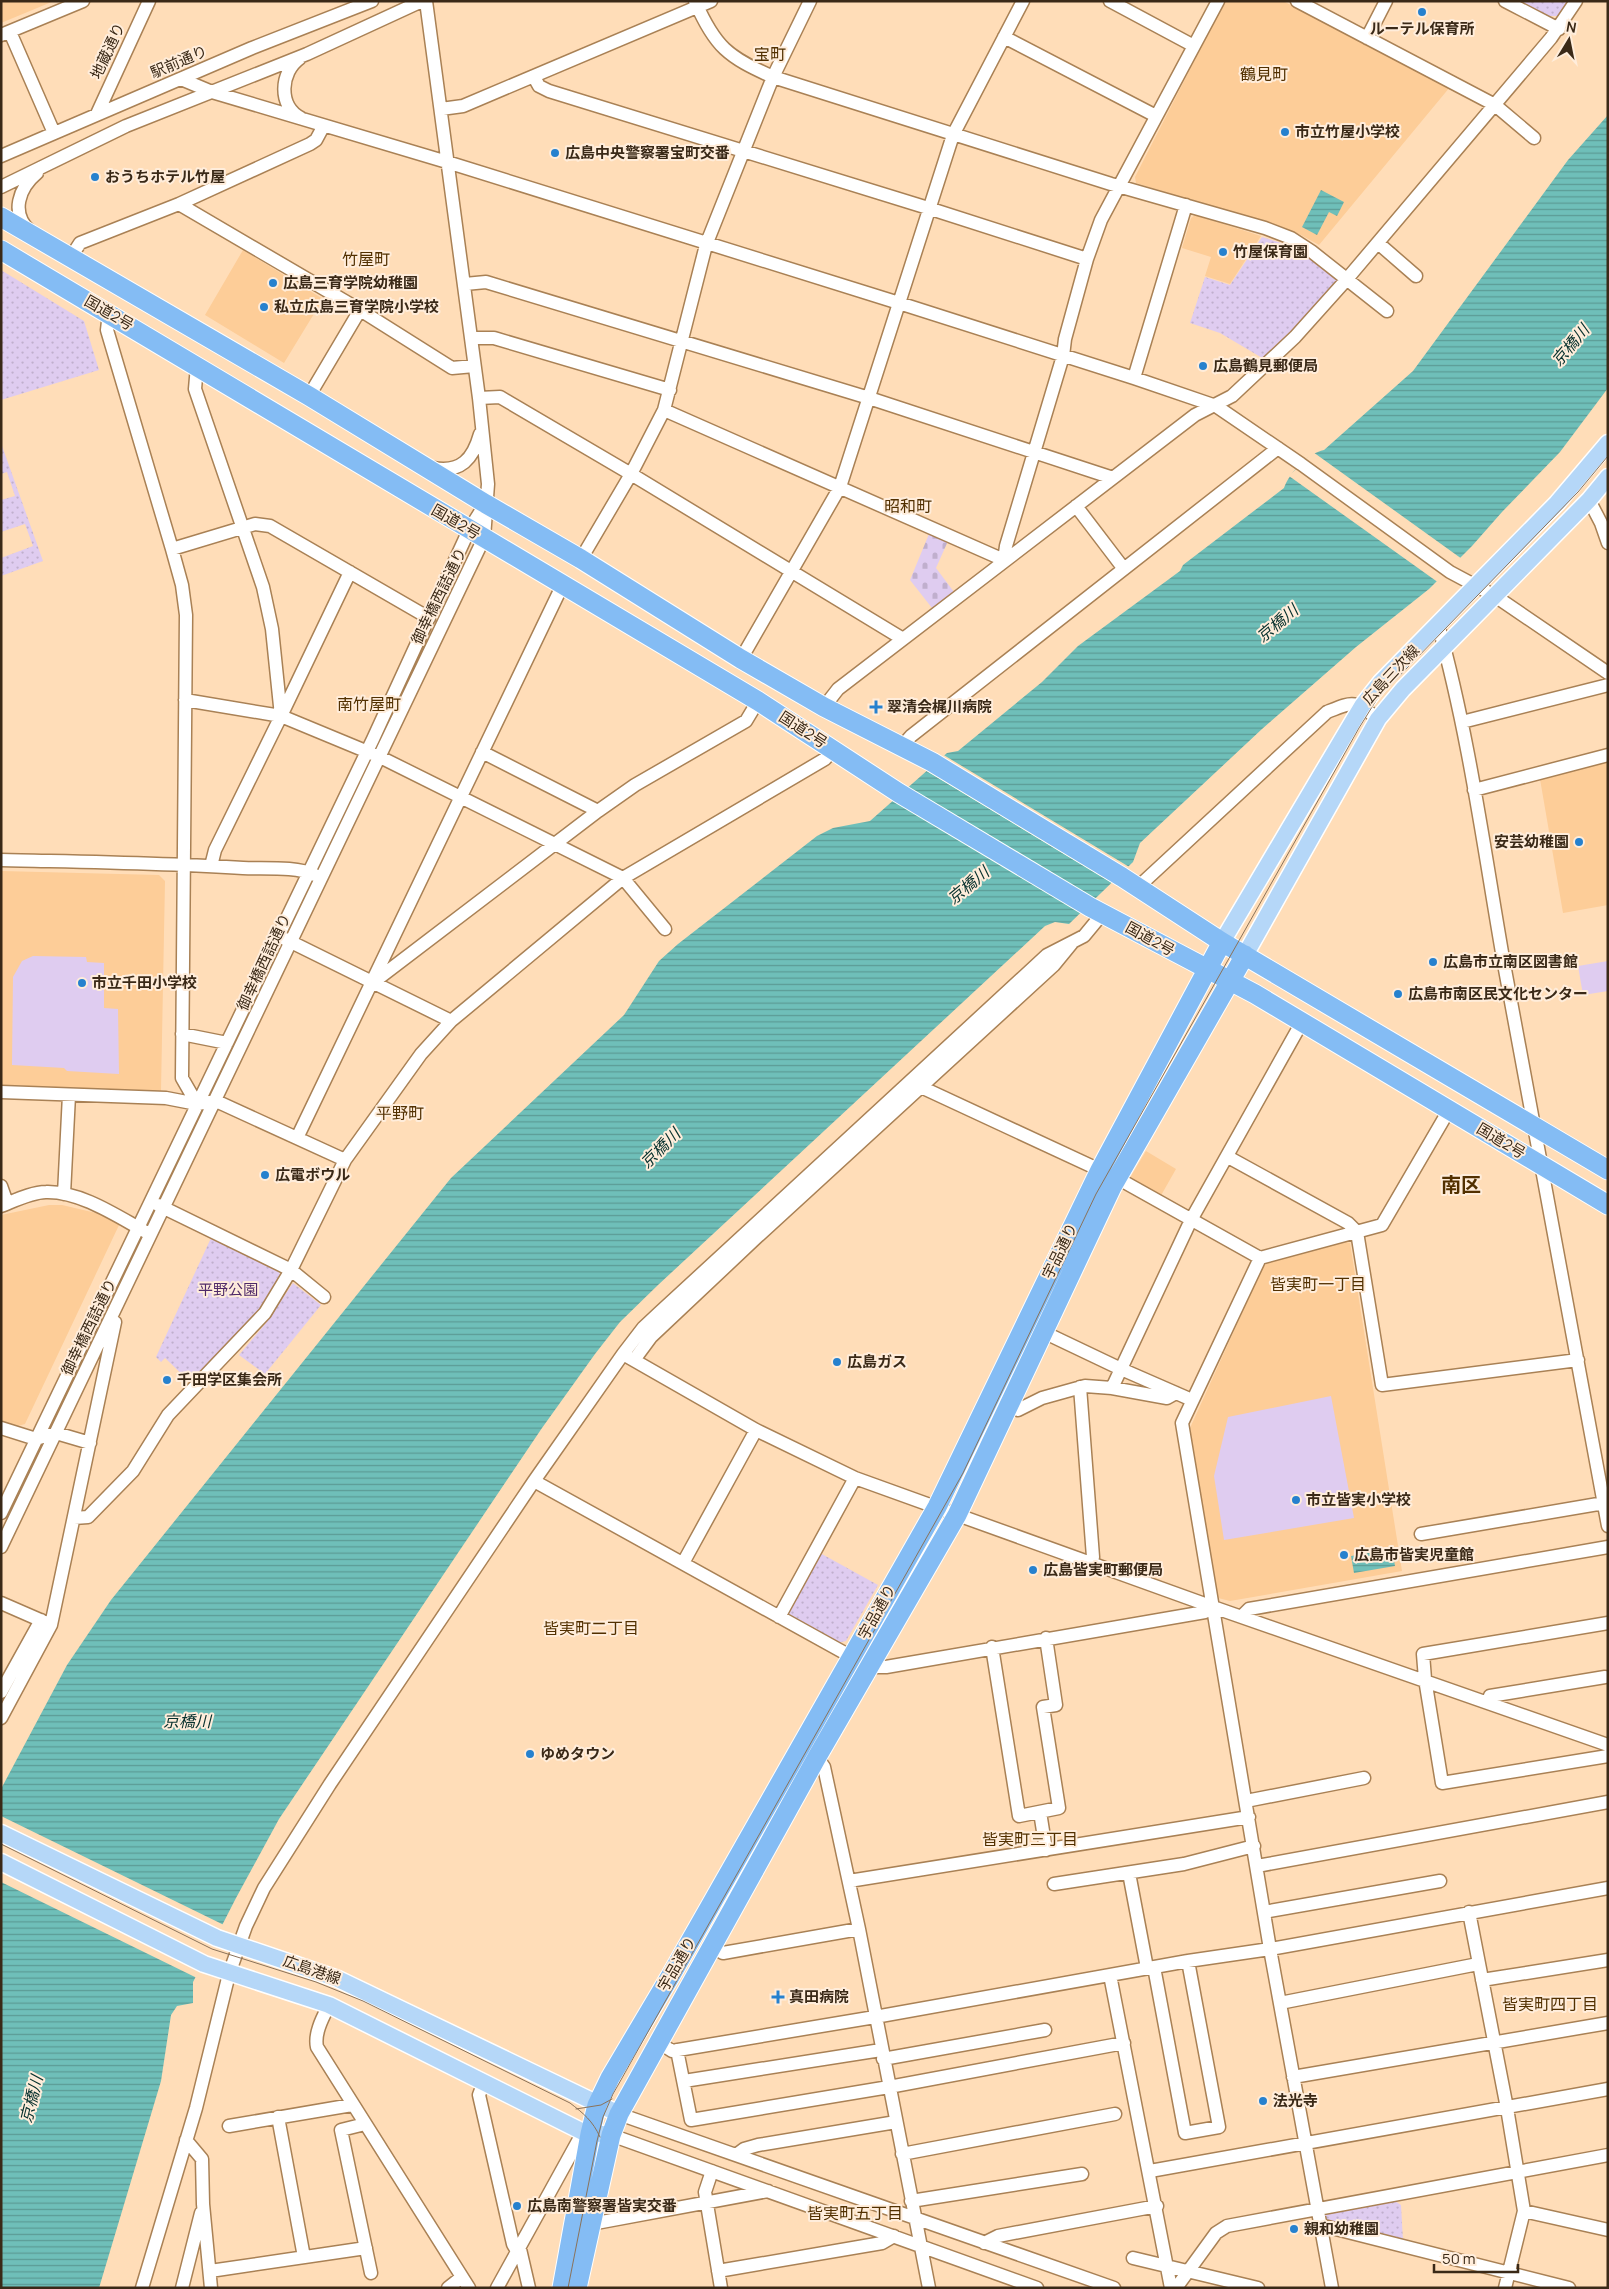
<svg xmlns="http://www.w3.org/2000/svg" width="1609" height="2289" viewBox="0 0 1609 2289" font-family="Manrope,'Noto Sans JP',sans-serif">
  <style>
    .built { fill: #fdcd98 }
    .green { fill: url(#green-dots) }
    .cemetery { fill: url(#cemetery-stones) }
    .pitch { fill: #dfccf0 }
    .water { fill: url(#water-rules) }
    .pier { fill: #ffddb8 }
    .lines { fill: none; stroke-linecap: round; stroke-linejoin: round }
    .minor-casing { stroke: #a98155; stroke-width: 15 }
    .major-casing { stroke: #fff; stroke-width: 19 }
    .highway-casing { stroke: #fff; stroke-width: 21 }
    .minor { stroke: #fff; stroke-width: 12 }
    .major { stroke: #b5d7f8; stroke-width: 16 }
    .highway { stroke: #84bcf4; stroke-width: 19 }
    .tram { stroke: #8a7259; stroke-width: 1 }
    .poi-dot { fill: #2681ce; stroke: #ffeddb; stroke-width: 2 }
    .labels { text-anchor: middle; stroke-width: 4; stroke-linejoin: round; paint-order: stroke }
    .poi-label { font-size: 15px; font-weight: bold; fill: #3a2917; stroke: #ffeddb; text-anchor: start }
    .street-label { font-size: 15px; fill: #3a2917; stroke: #ffeddb }
    .park-label { font-size: 15px; fill: #4f2a69; stroke: #ffeddb }
    .neighbourhood-label { font-size: 16px; fill: #523000; stroke: #ffeddb }
    .water-label { font-size: 16px; font-style: italic; fill: #06302d; stroke: #ffeddb }
    .district-label { font-size: 20px; font-weight: bold; fill: #523000; stroke: #ffeddb }
  </style>
  <defs>
    <pattern id="green-dots" width="8" height="8" patternUnits="userSpaceOnUse" patternTransform="scale(1.25)"><rect width="8" height="8" fill="#dfccf0"/><path d="M2 2h.1M6 6h.1" fill="none" stroke="#c0afcd" stroke-width="1.8" stroke-linecap="round"/></pattern>
    <pattern id="cemetery-stones" width="16" height="16" patternUnits="userSpaceOnUse" patternTransform="scale(1.25)"><rect width="16" height="16" fill="#dfccf0"/><path d="M2 7V4a2 2 0 0 1 4 0v3zM10 15v-3a2 2 0 0 1 4 0v3z" fill="#c0afcd"/></pattern>
    <pattern id="water-rules" width="6" height="5" patternUnits="userSpaceOnUse" patternTransform="scale(1.25)"><rect width="6" height="5" fill="#6fbfb9"/><path d="M0 2.5h6" fill="none" stroke="#5c9b95"/></pattern>
  </defs>
  <rect width="100%" height="100%" fill="#ffddb8"/>
  <path class="built" d="M1 1H54L1 23Z
    M1225 1H1283L1450 87 1319 245 1301 235 1278 227 1136 183 1135 177Z
    M1195 215 1261 236 1230 284 1205 276 1211 257 1182 248 1191 218Z
    M243 250 323 299 284 363 205 315Z
    M1608 761V905L1563 913 1540 779Z
    M1 871 159 875 165 881 161 1091 1 1085Z
    M1146 1151 1176 1169 1159 1199 1128 1181Z
    M49 1205H62L96 1213 120 1223 25 1424 18 1426 1 1421V1215Z
    M1343 1241 1350 1243 1402 1571 1230 1601 1218 1598 1190 1428 1263 1267 1268 1262Z"/>
  <path class="green" d="M1520 1H1568L1558 16H1548Z
    M1262 237 1291 246 1312 260 1338 281 1292 333 1264 359 1220 333 1190 323 1205 277 1230 285Z
    M1 270 84 321 99 370 1 400Z
    M1 443 43 561 1 576V558L33 546 25 524 1 532V500L15 496 7 472 1 474Z
    M211 1238 279 1272 281 1277 269 1300 192 1384 165 1358 161 1362 156 1357Z
    M293 1283 321 1305 265 1374 239 1355 266 1323Z
    M820 1553 878 1585 846 1641 837 1643 789 1617 788 1609Z
    M1392 2199 1401 2205 1403 2241 1327 2222 1325 2215 1327 2212Z"/>
  <path class="cemetery" d="M929 534 948 541 936 568 954 592 932 608 910 580Z"/>
  <path class="pitch" d="M33 956 86 957 87 962 104 963V1008L118 1009 119 1074 67 1071 64 1068 12 1065 13 977 22 961Z
    M1608 961V991L1583 995 1578 966Z
    M1331 1396 1354 1518 1224 1540 1214 1476 1228 1417Z"/>
  <path class="water" d="M1608 115V388L1560 452 1502 512 1472 546 1429 589 1356 647 1262 729 1140 843 1133 862 1069 924 1055 922 1045 926 658 1285 620 1322 595 1354 542 1428 279 1819 236 1898 193 1982V2003L177 2006 171 2015 161 2081 99 2288H1V1789L67 1665 111 1600 451 1178 624 1015 659 961 678 944 817 836 833 828 870 821 947 753 958 751 1042 682 1078 646 1180 571 1183 565 1284 488C1289 473 1308 453 1324 450L1413 371 1568 160Z
    M1321 190 1344 202 1337 216 1329 212 1317 235 1302 227Z
    M1392 1549 1395 1566 1354 1573 1351 1556Z"/>
  <path class="pier" d="M1313 452 1462 559 1439 583 1289 476Z
    M942 754 1131 868 1114 884 925 770Z
    M1 1816 224 1925 197 1978 1 1882Z"/>
  <g class="lines">
    <g class="minor-casing">
      <path id="minor" d="M695 1C715 47 728 57 773 77L1111 184 1265 228 1291 238 1311 251 1387 311
        M1110 1 1194 46
        M1297 1 1495 105 1534 138
        M1505 1 1559 29
        M10 32 54 133
        M1 35 83 1
        M1004 37 1156 116
        M1367 38 1386 1
        M300 58C280 72 278 106 301 118
        M534 77 539 86 549 91 928 208 1087 259
        M181 79 212 92 447 162 899 303 1134 378 1216 406 1301 464 1450 572 1495 596 1608 673
        M441 109 463 106 711 1
        M97 114 149 1
        M1 156 252 48 372 1
        M1 187 126 126 307 54 422 1
        M179 204 360 310 452 368 474 366
        M30 231C10 213 19 188 37 173
        M1378 243 1416 276
        M71 257 80 243 179 204 310 144 316 140 323 127
        M465 284 486 282 869 398 1113 478
        M109 313 107 330 172 549 182 585 186 615 182 1078 197 1104
        M472 338H494L670 390
        M197 366 195 389 263 587 272 629 281 716 215 850 211 866
        M1134 378 1186 205
        M309 396 360 310
        M479 398 500 397 631 474 903 639
        M664 410 1004 560 1006 546 1063 356 1065 339 1087 259 1101 220 1218 1
        M433 468C461 473 473 459 480 434
        M1589 500 1601 523 1608 543
        M1076 506 1124 569
        M172 549 255 524 270 526 429 618
        M581 559 631 474 664 410 706 245 773 77 810 1
        M1438 624C1469 735 1484 850 1504 964 1538 1151 1574 1338 1608 1526
        M741 659 840 487 953 135 1023 1
        M185 700 281 716 380 757 623 878 665 929
        M824 707 838 689 1195 415 1232 396 1295 337 1347 279 1551 38 1576 1
        M281 716 350 572
        M1462 722 1608 685
        M903 745 911 736 1278 448
        M482 752 598 811
        M1474 790 1608 755
        M1 860C82 862 163 863 243 868 265 869 295 866 315 875
        M1137 888 1327 712C1354 701 1354 700 1378 719
        M285 939 451 1021
        M375 981 598 811 635 785 746 721 758 701
        M182 1034 227 1043
        M921 1087 1117 1178 1260 1258
        M1 1092 166 1098 197 1104 216 1101 345 1160
        M297 1138 563 584
        M1228 1157 1348 1223 1357 1232 1382 1385 1578 1360
        M1 1186 7 1203
        M64 1194 69 1095
        M158 1205 291 1270 324 1297
        M1 1206C14 1201 32 1192 46 1192 80 1191 117 1216 146 1232
        M1037 1329 1121 1369 1192 1400
        M623 1354 756 1430 855 1478 1213 1607 1608 1745
        M634 1360 651 1337 756 1238 1054 965 1072 943
        M1080 1387 1093 1557 1091 1562
        M1112 1388 1191 1220 1302 1022
        M1008 1406 1018 1410 1042 1398 1085 1386 1112 1388 1167 1398 1176 1393
        M1 1428 36 1439 56 1433 90 1443
        M534 1481 870 1667H886L1205 1612 1213 1607
        M1 1513 373 739 469 530 484 506
        M74 1518 88 1517 133 1471 168 1415 265 1313 291 1270 345 1160 421 1054 451 1021 623 878 825 759 834 749
        M1421 1534 1604 1503
        M1 1547 484 538 488 484 479 398 426 1
        M683 1563 756 1430
        M1 1603 47 1623
        M1242 1616 1249 1609 1608 1547
        M779 1617 855 1478
        M1608 1623 1423 1654 1425 1679 1442 1783 1608 1756
        M992 1647 1019 1816 1059 1808 1043 1707 1056 1705 1046 1638
        M1 1692 41 1620
        M1488 1702 1490 1696 1605 1677
        M1 1718 51 1625 115 1322
        M817 1757 824 1767 859 1929 929 2288
        M1246 1801 1364 1778
        M1040 1812 1046 1850
        M1257 1866 1608 1802
        M1129 1873 1147 1968
        M849 1881 1249 1817
        M1054 1884 1184 1864 1254 1846
        M1264 1912 1440 1881
        M1469 1912 1507 2108 1524 2211 1505 2288
        M711 1946 723 1953 859 1929
        M1154 1967 1185 2133 1219 2127 1188 1961
        M1110 1975 1171 2288
        M1482 1980 1608 1960
        M1280 2003 1478 1964
        M329 2005C323 2017 314 2033 317 2047L469 2288
        M658 2042 672 2051 875 2017 1188 1961 1270 1949 1608 1888
        M677 2050 691 2120 889 2087 1124 2043
        M883 2059 1045 2030
        M1293 2077 1608 2023
        M684 2081 881 2050
        M484 2082 479 2095 513 2244 518 2253
        M619 2114 1114 2288
        M278 2117 304 2257
        M365 2124 341 2130 371 2273
        M229 2126 352 2105
        M611 2135 1037 2288
        M186 2140 202 2159 203 2204 211 2288
        M902 2154 1115 2114
        M736 2155 744 2149 758 2145 896 2122
        M712 2171 705 2192 721 2288
        M1150 2171 1608 2089
        M911 2201 1082 2174
        M1524 2211 1608 2230
        M591 2224 768 2191
        M1320 2225 1569 2288
        M984 2243 998 2236 1157 2206
        M520 2249 529 2288
        M1133 2258 1258 2288
        M210 2271 366 2248
        M718 2271 882 2243 894 2236
        M142 2288 196 2108 229 1974 246 1926 264 1888 330 1784 534 1481 623 1354 643 1328 659 1313 1047 955 1084 936 1103 913
        M182 2288 201 2213
        M448 2288 462 2277
        M497 2288 583 2132
        M1176 2288 1216 2233 1227 2226 1608 2155
        M1332 2288 1270 1949 1182 1423 1260 1258 1382 1225 1449 1110"/>
    </g>
    <g class="major-casing">
      <path id="major" d="M1222 942 1362 706 1381 682 1557 503 1608 443
        M1245 955 1378 719 1403 689 1589 500 1608 477
        M1 1833 217 1938 338 1979 619 2114
        M1 1862 204 1964 329 2005 583 2132 611 2135"/>
    </g>
    <g class="highway-casing">
      <path id="highway" d="M1 217 309 396 486 504 581 559 741 659 824 707 932 762 1122 877 1222 942 1608 1170
        M1 250 758 701 899 793 1090 907 1255 994 1608 1205
        M562 2288 590 2134 597 2105 610 2078 671 1975 937 1507 1100 1170 1222 942
        M577 2288 611 2135 619 2114 817 1757 957 1515 1112 1187 1245 955"/>
    </g>
    <use href="#minor" class="minor"/>
    <use href="#major" class="major"/>
    <use href="#highway" class="highway"/>
    <path class="tram" d="M1 1844 212 1949 316 1982 363 2001 570 2103C583 2113 593 2121 600 2137
      M576 2109 601 2105 612 2099
      M568 2288 597 2141 603 2117 613 2094 963 1473 1096 1194 1359 728 1377 699 1578 492 1608 456"/>
  </g>
  <g class="poi-dot">
    <circle cx="1422" cy="12" r="5"/>
    <circle cx="1285" cy="132" r="5"/>
    <circle cx="555" cy="153" r="5"/>
    <circle cx="95" cy="177" r="5"/>
    <circle cx="1223" cy="252" r="5"/>
    <circle cx="273" cy="283" r="5"/>
    <circle cx="264" cy="307" r="5"/>
    <circle cx="1203" cy="366" r="5"/>
    <path d="M873.5 699.5h5v5h5v5h-5v5h-5v-5h-5v-5h5z"/>
    <circle cx="1579" cy="842" r="5"/>
    <circle cx="1433" cy="962" r="5"/>
    <circle cx="82" cy="983" r="5"/>
    <circle cx="1398" cy="994" r="5"/>
    <circle cx="265" cy="1175" r="5"/>
    <circle cx="837" cy="1362" r="5"/>
    <circle cx="167" cy="1380" r="5"/>
    <circle cx="1296" cy="1500" r="5"/>
    <circle cx="1344" cy="1555" r="5"/>
    <circle cx="1033" cy="1570" r="5"/>
    <circle cx="530" cy="1754" r="5"/>
    <path d="M775.5 1989.5h5v5h5v5h-5v5h-5v-5h-5v-5h5z"/>
    <circle cx="1263" cy="2101" r="5"/>
    <circle cx="517" cy="2206" r="5"/>
    <circle cx="1294" cy="2229" r="5"/>
  </g>
  <g class="labels">
    <g class="poi-label">
      <text x="1422" y="34" text-anchor="middle">ルーテル保育所</text>
      <text x="1295" y="137">市立竹屋小学校</text>
      <text x="565" y="158">広島中央警察署宝町交番</text>
      <text x="105" y="182">おうちホテル竹屋</text>
      <text x="1233" y="257">竹屋保育園</text>
      <text x="283" y="288">広島三育学院幼稚園</text>
      <text x="274" y="312">私立広島三育学院小学校</text>
      <text x="1213" y="371">広島鶴見郵便局</text>
      <text x="887" y="712">翠清会梶川病院</text>
      <text x="1569" y="847" text-anchor="end">安芸幼稚園</text>
      <text x="1443" y="967">広島市立南区図書館</text>
      <text x="92" y="988">市立千田小学校</text>
      <text x="1408" y="999">広島市南区民文化センター</text>
      <text x="275" y="1180">広電ボウル</text>
      <text x="847" y="1367">広島ガス</text>
      <text x="177" y="1385">千田学区集会所</text>
      <text x="1306" y="1505">市立皆実小学校</text>
      <text x="1354" y="1560">広島市皆実児童館</text>
      <text x="1043" y="1575">広島皆実町郵便局</text>
      <text x="540" y="1759">ゆめタウン</text>
      <text x="789" y="2002">真田病院</text>
      <text x="1273" y="2106">法光寺</text>
      <text x="527" y="2211">広島南警察署皆実交番</text>
      <text x="1304" y="2234">親和幼稚園</text>
    </g>
    <g class="street-label">
      <text transform="translate(108 51) rotate(-65)" y="5">地蔵通り</text>
      <text transform="translate(179 62) rotate(-23)" y="5">駅前通り</text>
      <text transform="translate(109 313) rotate(30)" y="5">国道2号</text>
      <text transform="translate(456 522) rotate(30)" y="5">国道2号</text>
      <text transform="translate(439 596) rotate(-64)" y="5">御幸橋西詰通り</text>
      <text transform="translate(1391 675) rotate(-47)" y="5">広島三次線</text>
      <text transform="translate(803 730) rotate(33)" y="5">国道2号</text>
      <text transform="translate(1150 939) rotate(29)" y="5">国道2号</text>
      <text transform="translate(264 962) rotate(-65)" y="5">御幸橋西詰通り</text>
      <text transform="translate(1501 1141) rotate(31)" y="5">国道2号</text>
      <text transform="translate(1060 1251) rotate(-64)" y="5">宇品通り</text>
      <text transform="translate(89 1327) rotate(-64)" y="5">御幸橋西詰通り</text>
      <text transform="translate(877 1612) rotate(-61)" y="5">宇品通り</text>
      <text transform="translate(677 1964) rotate(-60)" y="5">宇品通り</text>
      <text transform="translate(312 1970) rotate(19)" y="5">広島港線</text>
    </g>
    <g class="park-label">
      <text x="228" y="1295">平野公園</text>
    </g>
    <g class="neighbourhood-label">
      <text x="770" y="60">宝町</text>
      <text x="1264" y="80">鶴見町</text>
      <text x="366" y="265">竹屋町</text>
      <text x="908" y="512">昭和町</text>
      <text x="369" y="710">南竹屋町</text>
      <text x="400" y="1119">平野町</text>
      <text x="1318" y="1290">皆実町一丁目</text>
      <text x="591" y="1634">皆実町二丁目</text>
      <text x="1030" y="1845">皆実町三丁目</text>
      <text x="1550" y="2010">皆実町四丁目</text>
      <text x="855" y="2219">皆実町五丁目</text>
    </g>
    <g class="water-label">
      <text transform="translate(1570 345) rotate(-50)" y="6">京橋川</text>
      <text transform="translate(1277 623) rotate(-40)" y="6">京橋川</text>
      <text transform="translate(968 885) rotate(-40)" y="6">京橋川</text>
      <text transform="translate(660 1148) rotate(-45)" y="6">京橋川</text>
      <text x="187" y="1727">京橋川</text>
      <text transform="translate(31 2099) rotate(-76)" y="6">京橋川</text>
    </g>
    <g class="district-label">
      <text x="1461" y="1192">南区</text>
    </g>
  </g>
  <rect width="1609" height="2289" fill="none" stroke="#3a2917" stroke-width="5"/>
  <g transform="translate(1569 40) rotate(10)" stroke="#ffeddb" stroke-width="4" paint-order="stroke">
  <path d="M0-4L9 19L0 12L-9 19Z" fill="#3a2917"/>
  <text y="-8" font-size="14" font-weight="bold" text-anchor="middle" fill="#3a2917">N</text>
  </g>
  <path d="M1434 2264v8h84v-8" fill="none" stroke="#3a2917" stroke-width="2.5"/>
  <text x="1442" y="2264" font-size="15" fill="#3a2917" stroke="#ffeddb" stroke-width="4" paint-order="stroke">50 m</text>
</svg>
